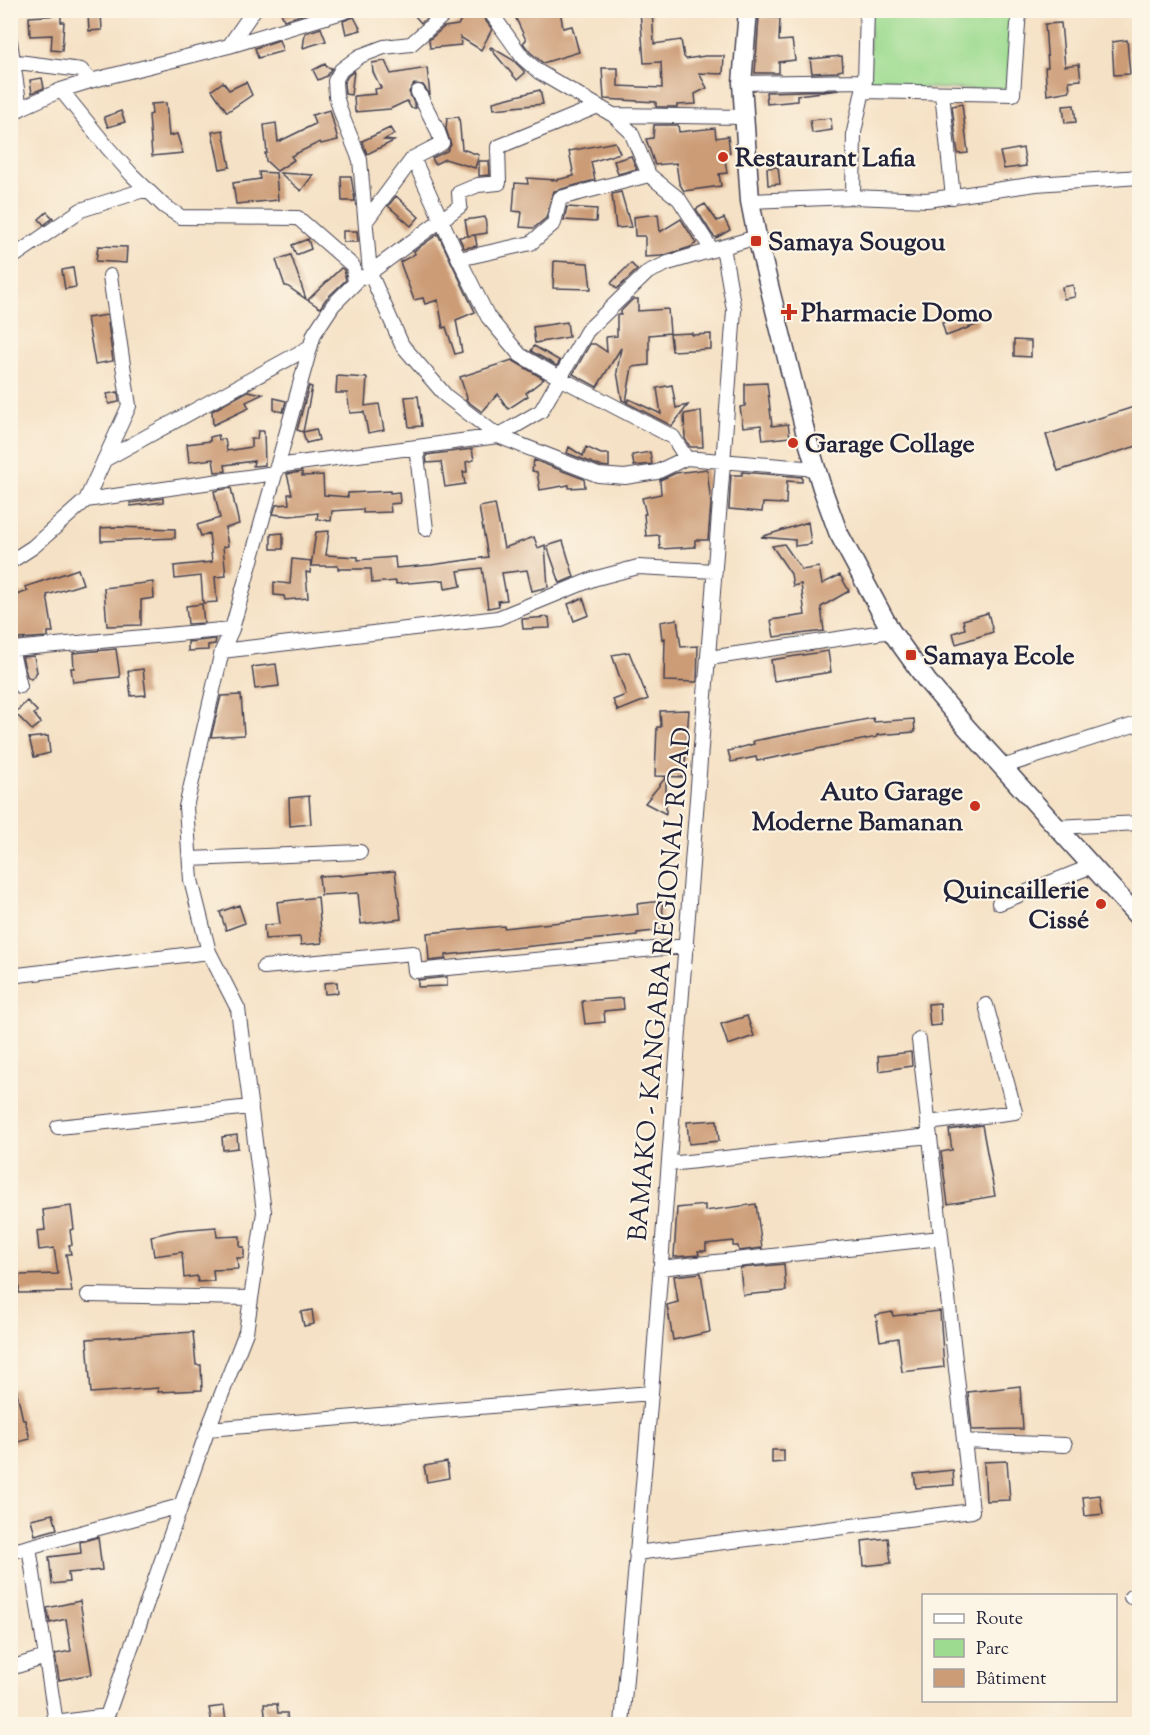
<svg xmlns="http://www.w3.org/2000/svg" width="1150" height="1735" viewBox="0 0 1150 1735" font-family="'Sorts Mill Goudy',serif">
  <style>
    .green { fill: #9cdb90; stroke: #5f7e66; stroke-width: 1.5 }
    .building { fill: #cc9c77 }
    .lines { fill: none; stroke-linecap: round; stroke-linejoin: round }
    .minor-casing { stroke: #423f50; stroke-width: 16 }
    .major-casing { stroke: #423f50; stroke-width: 21 }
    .minor { stroke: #fff; stroke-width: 14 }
    .major { stroke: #fff; stroke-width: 18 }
    .poi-dot { fill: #c8321e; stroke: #fcf5e5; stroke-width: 2 }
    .labels { text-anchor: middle; stroke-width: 4.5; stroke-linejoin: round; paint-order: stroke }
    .poi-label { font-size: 26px; font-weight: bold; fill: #22223b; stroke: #fcf5e5; text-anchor: start }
    .street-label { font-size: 26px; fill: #22223b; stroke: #fcf5e5 }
  </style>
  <rect width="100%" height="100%" fill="#fcf5e5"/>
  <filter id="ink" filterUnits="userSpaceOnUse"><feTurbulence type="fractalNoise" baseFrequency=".0167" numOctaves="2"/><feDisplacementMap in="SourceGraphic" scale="12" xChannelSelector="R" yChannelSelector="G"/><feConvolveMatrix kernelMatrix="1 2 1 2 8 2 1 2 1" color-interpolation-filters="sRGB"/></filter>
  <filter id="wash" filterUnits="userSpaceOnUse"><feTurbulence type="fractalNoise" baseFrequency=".008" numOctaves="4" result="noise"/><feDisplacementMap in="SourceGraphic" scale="24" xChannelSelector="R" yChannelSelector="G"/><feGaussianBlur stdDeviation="1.35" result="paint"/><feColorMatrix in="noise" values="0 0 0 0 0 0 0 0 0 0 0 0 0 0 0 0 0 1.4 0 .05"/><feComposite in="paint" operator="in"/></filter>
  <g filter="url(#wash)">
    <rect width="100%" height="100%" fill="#f5e1c5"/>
    <path class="green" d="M870 11H1013L1010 91 869 86Z"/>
    <g id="blocks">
      <path class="building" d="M280 10H315V11L284 20Z
        M421 10H435L421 23 415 16Z
        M466 10H471L483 17 492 29 481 50 460 37 461 45 430 48 429 40 444 27 458 25Z
        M512 10H560L563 28 572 26 579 52 543 63 530 52 523 43 526 40Z
        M640 10H652L654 44 681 40 684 57 686 59 705 56H724L723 74 699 73 707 88 695 94 696 104 677 105V107H656V102L604 99 602 68H618V86L662 88 661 62 644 63Z
        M101 13 102 30 89 31 88 14Z
        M61 15V22H64L62 51 51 50 52 35 30 36 29 17Z
        M354 17 361 30 346 34 343 21Z
        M759 17 780 18 779 41 792 40 795 60 779 62V73H755Z
        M1061 23 1065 66 1079 64 1081 80 1069 81 1070 91 1047 95 1045 68 1048 67 1045 24Z
        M321 28 326 41 303 48 305 33Z
        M279 40 283 51 258 58 255 48Z
        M1127 40 1130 74 1114 75 1112 42Z
        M491 47 513 60 524 71V74L517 80 490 48Z
        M842 56 843 70 838 71V72L812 73 810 59Z
        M385 61 391 74 427 68 430 95 423 85 414 84 409 92 416 108H411L407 101 390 109 355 112 354 96 376 94 375 89 381 88 373 72 372 63Z
        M325 64 327 67 332 68 327 76 318 80 313 70Z
        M354 71 351 95 345 94 344 83 348 76Z
        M42 78 44 88 32 93 30 80Z
        M223 82 229 90 246 82 252 95 227 112 212 90Z
        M540 90 543 104 494 109 493 102Z
        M840 90 797 95V101L767 104 766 92Z
        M166 103 169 136 177 134 183 153 152 156 149 115 152 114 151 104Z
        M962 104 968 153 958 154 952 106Z
        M1074 105 1076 122 1065 123 1063 106Z
        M330 110 338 140 321 144 320 142 291 156 294 160 277 171 266 161 265 153H267L264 125 276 123 278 142 315 124 312 115Z
        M121 111 125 122 108 127 104 117Z
        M459 117 462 149 479 155 475 168 445 159 435 164 432 158 447 151 451 145 446 129 447 118Z
        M831 118 832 130 812 133 810 120Z
        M654 125H678L679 132 715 128 716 138 728 136 730 153H724L727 173 719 174 721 186 684 191 679 183 676 163 655 165 646 139 653 138Z
        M390 128 394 134 384 140 394 141 367 154 362 141Z
        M223 130 230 167 220 169 212 132Z
        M615 142 620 153 591 162 595 180 554 191 546 218 534 228 520 227 522 212 513 211 515 183 528 184 527 178 556 180 574 176 569 151Z
        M1023 148 1026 166 1004 169 1000 152Z
        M631 156 637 169 618 174 614 161Z
        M479 161H489L490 175 479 176Z
        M778 167 780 184 768 185 767 168Z
        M259 172 276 173 278 200 236 204 233 183 260 179Z
        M280 173 313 175 301 191Z
        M341 176H351L355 201H342Z
        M621 192 631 227 616 228 612 194Z
        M396 196 419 217 411 226 388 206Z
        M705 204 717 221 724 218 730 230 716 238 712 234 696 209Z
        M567 207 597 209 596 222 564 220Z
        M47 212 53 218 44 225 39 219Z
        M658 214 660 232 681 219 696 243 691 247 662 256 645 257V236H635L634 217Z
        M485 217 487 233 468 236 465 220Z
        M343 231H357L358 242H343Z
        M438 234 475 312 456 320 462 352 455 354 446 327 443 328 438 300 425 304 423 298 414 300 400 262 415 254 414 251Z
        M475 235 477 246 464 248 459 237Z
        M308 239 311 249 296 255 292 245Z
        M98 246 127 247 126 263 96 261Z
        M291 255 306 299 287 286H285L276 260Z
        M554 261 588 263 591 289 553 288Z
        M631 263 637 270 617 289 611 283Z
        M73 268 76 287 65 289 62 270Z
        M341 268 344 270 346 280 326 299 320 308 308 300Z
        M1073 285 1075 297 1064 299 1062 287Z
        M633 299H638V311L668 309 670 333 649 335V365L632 367 626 402 622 400 617 372 621 348 597 387 573 374 590 344H595L607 352 606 337 617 336V315H621V311Z
        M974 312 979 324 946 336 942 323Z
        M107 315 113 361 95 364 87 318Z
        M567 322 569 337 535 343 533 327Z
        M692 333V335L711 334V349L672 351 670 334Z
        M1014 340 1031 341V357L1014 356Z
        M534 346 560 361 557 366 531 351Z
        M512 360 544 379 526 393 528 396 508 409 498 394 482 412 466 400 467 398 460 377Z
        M337 376 367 378 365 406 379 404 384 430 368 433 364 412 350 413 347 393H336Z
        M767 383 772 426 788 424 790 437 763 440 761 425 743 427 740 407 745 406V384Z
        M672 385 676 408 688 405 672 426 627 403 629 399 661 414 657 388Z
        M309 386 312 387 303 432 297 430Z
        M248 391 263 394 246 402 249 408 213 425 212 411Z
        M118 392 119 402 109 404 107 394Z
        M418 396 422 426 409 427 405 397Z
        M274 398 286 401 283 412 274 410Z
        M1140 405V445L1058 471 1046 435Z
        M701 411 703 447H690L685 439 684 414Z
        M316 429 319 440 306 443 303 432Z
        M258 431H264L265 465 253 466 254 461 225 465 226 471 215 472 213 459 189 462 187 444 210 441V437L218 435 219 440 225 439 227 451 251 447V439H257Z
        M569 447 583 456 586 447 601 454H609V467L600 466 567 453Z
        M472 449 474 460 466 462 467 472H463L465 484 445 487 441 462 427 463 426 455Z
        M650 452 652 464 634 466 632 455Z
        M534 460 584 479 585 487 569 488V485L540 490 537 472 532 471Z
        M707 469 711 504 708 540H695V547L660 549 659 535 646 536 644 514H646L642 498 661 494 660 480 676 473Z
        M302 472V476L323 475 324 495 348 497V493L390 491V493L399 492 400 503 390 504 391 512 363 513V509L332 511 331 521 317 519 318 513 290 516 273 514 276 505 289 504 288 494H292L287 474Z
        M742 472 802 477V482L787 481 786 504 763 503 762 512 729 509 731 475H742Z
        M231 488 239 524 225 528 228 546 223 547 226 576 215 577 217 602 203 603 201 576 175 579 174 566 212 562 209 533 201 536 197 525 220 518 214 491Z
        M163 498V502L131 506 130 503Z
        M495 504 504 548 534 537 538 548 545 545 548 587 532 591 527 570 502 573 507 600 498 601 499 606 488 608 482 568 458 571 461 586 445 589 444 580 396 584V581L372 583 371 569H338V566H311L316 532 329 531 326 555 358 557V560L395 557 396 568 431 565 488 557 479 507Z
        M808 522 811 544 795 546V540L761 537Z
        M116 527 175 529V538L101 541V528Z
        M283 533V549H271V534Z
        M563 541 574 577 560 583 547 546Z
        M784 544 802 570 819 567 822 584 840 575 849 591 821 607 824 631 774 637 771 620 805 615 801 584 793 586 791 574 772 546Z
        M292 559 311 561 310 573 306 572 308 598 285 600 284 596 274 595V582L290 584Z
        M78 569 83 584 47 595 53 632H48V637L18 639 15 637 14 626H17L10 608V597L28 591 25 587Z
        M153 582 154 598 141 600V625L107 626 104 588Z
        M583 598 589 615 574 621 568 604Z
        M202 604 204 623 188 624 186 606Z
        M988 613 993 632 956 644 953 633 965 629 963 620Z
        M549 617 550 628 523 629 522 619Z
        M677 619 681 647 698 646 697 682 664 681 665 638 662 639 660 622Z
        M216 639 215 644 208 645V650L188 651V642Z
        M116 649 120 677 73 682 71 668H74L73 653Z
        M828 651 831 672 774 681 771 660Z
        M629 652 648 699 618 711 613 700 626 695 612 655Z
        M34 656 37 672 31 679 27 676 22 657Z
        M276 664 279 686 255 689 252 667Z
        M143 669 146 695 131 696 128 671Z
        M241 695 244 735 211 737 221 696Z
        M27 701 37 711 34 714 41 723 32 730 15 713Z
        M689 710 684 777 655 776 657 727H661L660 711Z
        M873 718 874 722 914 719 915 732 877 735V737L757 761 756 757 731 762 728 751 754 744 753 741Z
        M48 736 50 753 34 757 29 738Z
        M666 777V814L645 803Z
        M309 796 311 824 290 826 289 798Z
        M395 871 401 919 361 924 358 893 321 895 319 876 340 875V876Z
        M318 897 322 943 301 945 300 937 265 939 264 925 280 924 277 902Z
        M662 901 664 930 637 933V935L446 955V959L429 961 427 933 504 926V928L638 914 637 904Z
        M239 905 245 923 226 930 220 912Z
        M447 977V986L418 987V980Z
        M337 982 338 993 325 994 324 983Z
        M623 998 624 1009 604 1011 605 1022 585 1024 582 1001Z
        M940 1003 941 1025 930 1026 928 1004Z
        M747 1016 754 1036 728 1045 721 1024Z
        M911 1052 912 1066 879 1071 878 1056Z
        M717 1120 719 1141 689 1144 687 1122Z
        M982 1125 995 1196 948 1204 941 1152 952 1150 949 1130Z
        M237 1135 238 1148 223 1150 222 1137Z
        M756 1204 762 1248 739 1251 738 1246H733V1241L706 1244V1251H698L699 1255 674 1257 677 1208 705 1205V1211Z
        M71 1206 74 1229 70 1230 72 1245H69L71 1254H66L72 1292 19 1293V1275L58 1274 54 1248 39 1250 37 1231 45 1230 43 1210Z
        M216 1227 217 1237 240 1236V1247H244V1258H237L238 1269 213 1270 214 1281 198 1282 197 1276 184 1278 182 1252 154 1256 151 1236 178 1230Z
        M784 1264 786 1291 743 1295 740 1268Z
        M701 1273 710 1332 673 1340 667 1305 678 1302 674 1276Z
        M312 1310 314 1324 304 1326 301 1312Z
        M940 1311 944 1367 902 1372 898 1338 880 1341 876 1315 892 1312 893 1316Z
        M193 1332 196 1365H201L202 1390 158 1392V1388L91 1393 87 1339Z
        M1020 1386 1023 1429 972 1430 968 1392Z
        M10 1388H16L23 1420H25L30 1439 10 1444Z
        M772 1450H784V1462L772 1463Z
        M1007 1461 1010 1500 986 1501 984 1462Z
        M447 1462 449 1478 427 1482 424 1466Z
        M953 1470 954 1485 916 1488 914 1474Z
        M1100 1495 1103 1514 1085 1516 1083 1497Z
        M53 1514 57 1529 35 1535 31 1519Z
        M98 1537 102 1570 68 1573 69 1582 52 1584 49 1557 81 1553 80 1542Z
        M888 1538 891 1563 864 1566 862 1541Z
        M80 1601 92 1674 59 1680 55 1654 71 1651 66 1619 50 1623 47 1608Z
        M264 1704H277L278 1713H287L288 1725H266Z
        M224 1706 226 1722 212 1724 209 1708Z"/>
    </g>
  </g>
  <g filter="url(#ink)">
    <use href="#blocks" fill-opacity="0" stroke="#423f50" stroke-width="1.5"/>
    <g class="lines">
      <g class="minor-casing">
        <path id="minor" d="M449 10 411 44 384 47 360 56 341 70 335 81 336 96 342 116 360 160 370 273 402 345 446 396 498 436 598 475 625 477 657 472 686 458 816 469
          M489 10 523 58 539 72 613 115 744 117
          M10 41 20 109
          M229 46 254 10
          M10 61 81 70 90 81
          M742 83 865 81
          M61 90 108 148 132 175 164 206 181 217 298 218 353 266 355 283 333 305 314 334 232 629 222 651 186 807 191 880 209 952 238 1009 264 1212 246 1332 208 1429 107 1716 84 1719V1724
          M863 91 1013 94 1019 10
          M942 93 953 197
          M10 113 61 90 90 81 229 46 349 10
          M613 115 631 132 649 175 679 199 712 250
          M413 158 459 259 488 317 520 355 560 378 673 437 686 458
          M853 197 854 132 865 81 867 10
          M750 201 853 197 927 200 1036 184 1140 177
          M366 221 413 158 442 143 437 129 418 92
          M10 259 81 210 147 189
          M459 259 531 243 554 223 560 198 649 175
          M364 277 460 206 459 193 478 185 499 183 498 147 598 106
          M416 447 426 529
          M104 460 310 347
          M277 466 498 436 541 411 587 331 648 272 668 263 757 237
          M86 500 129 406 110 276
          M10 562 33 547 86 500 275 473
          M10 644 20 686
          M12 649 232 629
          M222 651 498 618 593 579 638 567 715 571
          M709 658 891 631
          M1002 767 1140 723
          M1055 827 1140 823
          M190 859 360 852
          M999 903 1092 866
          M264 967 413 953 415 971 687 946
          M10 976 209 952
          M928 1123 1015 1112 986 1005
          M58 1127 251 1107
          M669 1164 930 1136
          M660 1268 941 1238
          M88 1295 251 1298
          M208 1429 651 1393
          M964 1441 1065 1445
          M29 1547 56 1723 84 1719
          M10 1552 180 1506
          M636 1553 972 1511 919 1040
          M1131 1597 1140 1596
          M10 1668 46 1657
          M622 1724 651 1393 725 437 734 310 723 247"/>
      </g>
      <g class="major-casing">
        <path id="major" d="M748 10 742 83 750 201 757 237 806 435 822 488 838 532 891 631 927 681 967 728 1140 919"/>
      </g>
      <use href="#minor" class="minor"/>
      <use href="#major" class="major"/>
    </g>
  </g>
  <g class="poi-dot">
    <circle cx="723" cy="157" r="6"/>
    <rect x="750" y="235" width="12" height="12" rx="3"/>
    <path d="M786 303h6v6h6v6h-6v6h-6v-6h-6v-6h6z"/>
    <circle cx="793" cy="443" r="6"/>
    <rect x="905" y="649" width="12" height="12" rx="3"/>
    <circle cx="975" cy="806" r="6"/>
    <circle cx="1101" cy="904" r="6"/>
  </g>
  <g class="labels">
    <g class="poi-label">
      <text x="735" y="166">Restaurant Lafia</text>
      <text x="768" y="250">Samaya Sougou</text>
      <text x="801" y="321">Pharmacie Domo</text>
      <text x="805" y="452">Garage Collage</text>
      <text x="923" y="664">Samaya Ecole</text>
      <text x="963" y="800" text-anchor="end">Auto Garage<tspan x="963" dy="30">Moderne Bamanan</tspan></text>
      <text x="1089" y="898" text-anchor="end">Quincaillerie<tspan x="1089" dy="30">Cissé</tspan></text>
    </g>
    <g class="street-label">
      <text transform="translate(659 984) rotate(-85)" y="9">BAMAKO - KANGABA REGIONAL ROAD</text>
    </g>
  </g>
  <rect width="1150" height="1735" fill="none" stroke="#fcf5e5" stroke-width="36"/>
  <rect x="922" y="1594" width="195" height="108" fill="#fcf5e5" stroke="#a5a1a1" stroke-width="1.5"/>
  <rect x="934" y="1614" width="30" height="9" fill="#ffffff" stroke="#a5a1a1" stroke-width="1.5"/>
  <text x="976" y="1624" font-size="18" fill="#22223b">Route</text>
  <rect x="934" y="1639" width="30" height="18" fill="#9cdb90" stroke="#a5a1a1" stroke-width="1.5"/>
  <text x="976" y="1654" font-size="18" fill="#22223b">Parc</text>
  <rect x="934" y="1669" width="30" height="18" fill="#cc9c77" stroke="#a5a1a1" stroke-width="1.5"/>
  <text x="976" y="1684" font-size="18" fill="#22223b">Bâtiment</text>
</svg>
